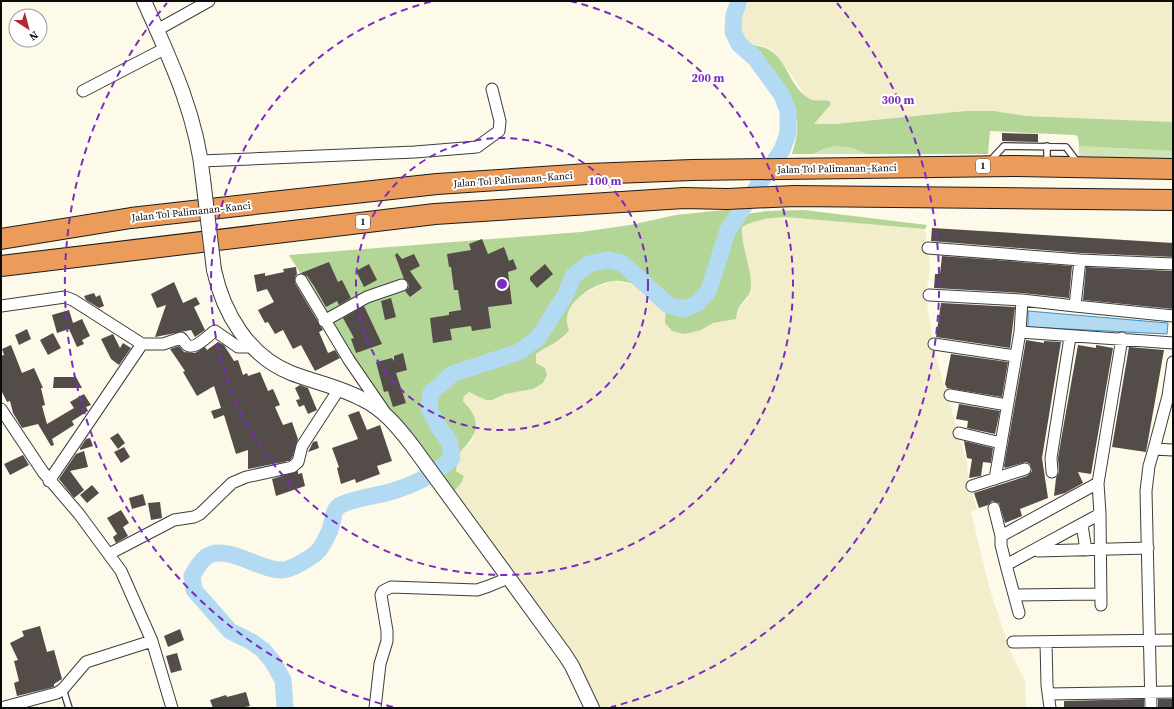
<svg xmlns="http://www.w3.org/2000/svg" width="1174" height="709" viewBox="0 0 1174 709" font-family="'Source Serif 4',serif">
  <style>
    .farmland { fill: #f2eecc }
    .green { fill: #cfe5b6 }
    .forest { fill: #b3d596 }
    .water { fill: #b2daf2; stroke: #3d90c4 }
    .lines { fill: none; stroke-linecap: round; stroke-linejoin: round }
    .river { stroke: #b2daf2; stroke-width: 17 }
    .building { fill: #534c48 }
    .service-casing { stroke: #3e3e3e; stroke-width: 8 }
    .minor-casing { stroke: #3e3e3e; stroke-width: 13 }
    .tertiary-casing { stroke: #3e3e3e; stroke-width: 16 }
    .motorway-casing { stroke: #1c1c1c; stroke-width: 22 }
    .service { stroke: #fff; stroke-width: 5.5 }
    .minor { stroke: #fff; stroke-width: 11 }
    .tertiary { stroke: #fff; stroke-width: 14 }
    .motorway { stroke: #eb9b5a; stroke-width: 20 }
    .tertiary-bridge-casing { stroke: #3e3e3e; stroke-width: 16; stroke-linecap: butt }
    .tertiary-bridge { stroke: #fff; stroke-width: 14 }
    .ring { fill: none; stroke: #7b2cbf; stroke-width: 2; stroke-dasharray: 7 5 }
    .labels { text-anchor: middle; stroke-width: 4; stroke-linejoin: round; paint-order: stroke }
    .shield { fill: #fff; stroke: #545454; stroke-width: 1 }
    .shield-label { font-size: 9px; font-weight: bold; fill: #0b0b0b }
    .street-label { font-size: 10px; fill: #0b0b0b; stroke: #fff }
    .centre { fill: #7b2cbf; stroke: #fff; stroke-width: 2 }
    .ring-label { font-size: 12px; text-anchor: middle; font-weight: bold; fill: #7b2cbf; stroke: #fff; stroke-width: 4; stroke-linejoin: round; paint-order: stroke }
  </style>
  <rect width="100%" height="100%" fill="#fefaea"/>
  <path class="farmland" d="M749 1H1173V122L1026 116 994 111 835 124H814L831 104 829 101 824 100H812L805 95 778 56 772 50 760 45H748L740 32 739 26Z
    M785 217 925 229 930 267 926 297 934 349 967 464 968 478 977 510 971 512 989 587 1011 653 1025 681 1026 708H597L451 495 462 482 464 476 456 471V468L461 459 460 452 472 441 477 424 463 401V396L469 392 492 400 505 394 522 391 545 368 536 363V354L564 338 568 312 576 298 599 286 613 281 627 283 638 285 666 309V323L683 334 701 330 713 323 736 319 739 307 748 298 749 266 741 236 742 227 752 221 766 218Z"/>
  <path class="green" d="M836 146 852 148 866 154H815L823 149Z
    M1079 146 1173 151V159L1079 156Z"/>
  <path class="forest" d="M748 45C790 45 782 83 810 99 816 102 822 99 829 101L831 104 814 124H835L966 111H994L1026 116 1173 122V151L1079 146 1078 137 1075 135 990 131 988 154H866L852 148 836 146 823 149 814 154H792C794 147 796 140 797 133 800 99 771 66 748 45Z
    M734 209 724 228 704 290 694 300 684 305 671 301 624 259 608 256 587 260 569 273 562 292 534 335 517 348 450 371 427 391 425 410 434 428 445 443 447 457 441 464 435 465 375 394 289 255 581 232 630 225 676 215Z
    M804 210 927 225 925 229 785 217C769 218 756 219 742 227 741 247 751 265 751 285 751 296 744 299 739 307 737 310 737 315 736 319L713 323 701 330 689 333 683 334 672 331 665 323 666 309 684 314 699 307 712 295 732 232 741 218 747 214 767 211Z
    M608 264 620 267 638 285C630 283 621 280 613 281 591 284 558 306 569 330 561 342 547 346 536 354V363L545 368 547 375 543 383 533 389 505 394 492 400H486L469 392 464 396 463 401C482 421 479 433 460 452 461 459 456 465 456 471L464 476 462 482 451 495 440 480 442 475 456 459 453 439 434 409 435 396 455 378 521 356 541 341 569 296 577 279 591 268Z"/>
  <path class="water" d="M1028 311 1168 323 1167 334 1028 327Z"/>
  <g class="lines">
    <path class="river" d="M285 708 283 680 273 662 263 650 252 642 230 631 194 590 192 576C196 569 203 556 212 554 233 548 260 570 282 570 291 570 313 557 319 550 324 543 330 531 332 523 334 517 333 510 339 506 353 498 370 497 386 493 409 487 436 475 452 458L449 441 438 426 429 409 431 393 452 374 519 352 538 338 566 294 573 276 589 264 608 260 622 263 668 305 684 309 696 304 708 292 728 230 782 150 788 133V111L782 95 755 58 739 44 733 32 734 15 739 1"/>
  </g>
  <path class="building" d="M1002 133 1038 134V142L1002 141Z
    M932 228 1173 243V257L1080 253 931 241Z
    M482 239 488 254 504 247 509 261 513 259 517 269 508 272 512 304 488 307 491 328 472 331 471 326 450 329 452 340 433 343 430 318 449 315V312L461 310 458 290H454L451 267H449L447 254 471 250 469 244Z
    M397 253 402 259 414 254 420 266 410 271 422 288 410 297 405 291 409 287 408 282 404 279 395 255Z
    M942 256 1072 266 1069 298 1022 293 934 288 935 274H940Z
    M329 262 338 282 342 280 351 298 339 305 337 301 326 307 314 286 307 276 301 273Z
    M369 264 377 280 364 287 356 271Z
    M545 264 553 274 537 288 530 280V277Z
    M296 267 297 274 295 277V283L323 330 319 332 328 353 335 350 340 358 315 371 301 345 293 349 283 330 275 334 268 322 265 323 258 310 274 302 267 289 257 292 254 275 265 273V276L284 272 283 269Z
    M1086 267 1173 271V309L1083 300Z
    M174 282 183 303 196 297 200 304 194 307 205 330 195 337 191 330 155 337 166 305 157 308 151 294Z
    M94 293 96 297 100 295 104 306 99 308 86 300 84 296Z
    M391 298 396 317 385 320 381 301Z
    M941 303 1015 307 1010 348 936 337Z
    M364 306 382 344 356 353 351 339 354 338 343 318Z
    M69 310 73 323 82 319 90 336 82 340 84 344 77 347 69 329 57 333 52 315Z
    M27 329 31 339 19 345 15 335Z
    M53 333 61 348 48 355 40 340Z
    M113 334 120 348 123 343 131 348 119 365 111 359 101 339Z
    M1026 340 1044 343V341L1061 342 1042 458 1048 498 1020 509 1022 516 1005 523 999 503 992 501 988 505 979 508 974 493 1027 476 1032 471 1030 464 1026 462 1005 468 1004 466Z
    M218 342 224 345 234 361 238 360 243 375 247 373 248 376 260 372 268 391 273 389 280 405 275 407 283 425 292 422 298 439 292 458 289 461 248 469V450L236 454 224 415 214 419 211 411 221 408 214 386 197 396 183 372 185 371 170 349 179 346 184 352 195 353 205 347 207 350Z
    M11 345 22 373 34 368 43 388H41L45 405 42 406 47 424 74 408 70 402 84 394 91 405 86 407 88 411 72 421 74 425 52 439 54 445 51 446 38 424 22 428 13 413 10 401 7 402 1 390V356L4 355 2 349Z
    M1078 345 1096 348V345L1113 348 1091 474 1078 472 1083 483 1065 493 1054 496 1056 478 1059 472 1058 458 1064 423Z
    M1129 347 1164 350 1146 452 1112 447Z
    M403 353 407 370 396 373 406 403 393 407 388 391 384 392 376 362 392 358 394 361V356Z
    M951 354 1008 362 1002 397 947 388 945 384Z
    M54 377H76L82 388H53Z
    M300 385 308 388 317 410 308 414 304 405 299 407 296 400 300 399 295 388Z
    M959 404 1000 411 995 434 967 428 968 421 956 419Z
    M359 411 367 430 380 425 392 461 377 466 380 474 356 483 355 479 341 484 337 468 339 467 332 448 358 439 348 415Z
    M118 433 125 443 118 449 110 438Z
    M90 438 93 446 80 450V448L86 439Z
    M317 441 319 448 308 452 313 442Z
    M964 441 993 448 991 463 983 462 981 476 969 478 972 459 967 458Z
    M124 447 130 457 121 463 114 452Z
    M84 451 88 467 70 471 84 490 74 498 59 479 76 454Z
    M23 455 29 465 10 475 4 464Z
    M298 471V474L302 473 305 486 276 496 272 479Z
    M92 485 99 493 87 503 80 495Z
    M143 494 146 505 132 509 129 498Z
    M160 502 162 518 151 520 148 503Z
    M121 510 129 523 123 527 128 536 116 543 113 537 117 534 107 518Z
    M40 626 47 652 54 650 62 679 54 684V687L17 696 14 683 19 681 14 661 18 660 10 643 24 636 22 631Z
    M180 629 184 640 168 647 164 636Z
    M177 653 182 670 171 673 166 656Z
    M246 692 250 706 240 708H213L210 700 226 695 227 697Z
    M1144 699V708H1064V701Z
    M1158 699H1173V708H1158Z"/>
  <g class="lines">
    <g class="service-casing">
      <path id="service" d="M990 161 1004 146 1066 147 1078 163
        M1047 164V146
        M63 689 69 708"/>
    </g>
    <g class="minor-casing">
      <path id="minor" d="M157 30 209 1
        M83 91 164 49
        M201 161 415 152 477 147 499 131 500 121 492 89
        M928 248 1080 260 1075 306 1173 316
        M1080 260 1173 264
        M301 280 349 360 384 411
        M929 295 1022 300 1075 306
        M1 306 65 297 73 300 142 344H163L181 338C184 340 185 344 187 345 195 351 209 334 215 331L238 347H252
        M324 321 367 297 402 285
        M1020 332 1173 343
        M934 344 1015 356
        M1173 362 1168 396 1154 449 1173 450
        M950 395 1007 405
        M1 409 43 472 79 514 121 571 152 641 172 708
        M959 433 1001 443
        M1052 472 1051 458 1070 337
        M995 479 1020 332 1022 300
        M49 481 142 344
        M972 486 1025 469
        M994 508 1001 536 1098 483
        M1082 525 1086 550
        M1001 536V545L1006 565
        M1038 551 1148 548
        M109 554 174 520 194 517 200 514 232 483 246 477 292 467 298 462 302 446 339 389
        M1014 595 1097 594 1100 592
        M1101 605 1100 514 1098 483 1122 338
        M1019 613 1006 565 1100 514
        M1013 642 1173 640
        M1046 642 1047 685 1050 708
        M1048 694 1173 692
        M1 708 57 693 63 689 86 662 152 641
        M375 708 380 664 387 641V631L381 595 383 591 391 587 477 590 489 586 508 578
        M1151 708 1146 491 1149 466 1154 449"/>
    </g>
    <g class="tertiary-casing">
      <path id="tertiary" d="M144 1C170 59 197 115 203 179
        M214 270C223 312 248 356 291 373 314 382 340 387 362 399 383 409 397 426 411 444L565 655 572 666 592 708"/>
    </g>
    <g class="motorway-casing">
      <path id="motorway" d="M1 239 131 218 272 202 437 184 588 174 692 170 1014 166 1173 169
        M1 266 435 214 684 198 727 199 794 196 1173 200"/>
    </g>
    <use href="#service" class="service"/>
    <use href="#minor" class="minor"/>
    <use href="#tertiary" class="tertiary"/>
    <use href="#motorway" class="motorway"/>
    <g class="tertiary-bridge-casing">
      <path id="tertiary-bridge" d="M203 179 214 270"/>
    </g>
    <use href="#tertiary-bridge" class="tertiary-bridge"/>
  </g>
  <g class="ring">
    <circle cx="502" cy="284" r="146"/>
    <path d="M570 1A291 291 0 1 1 434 1"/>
    <path d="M393 707A437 437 0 0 1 167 3M837 3A437 437 0 0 1 611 707"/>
  </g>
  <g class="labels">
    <g class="shield">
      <rect x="976" y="159" width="14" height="14" rx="3"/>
      <rect x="356" y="215" width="14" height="14" rx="3"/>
    </g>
    <g class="shield-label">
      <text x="983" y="169">1</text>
      <text x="363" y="225">1</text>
    </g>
    <g class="street-label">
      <text transform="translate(837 168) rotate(-1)" y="4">Jalan Tol Palimanan–Kanci</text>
      <text transform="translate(513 179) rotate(-4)" y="4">Jalan Tol Palimanan–Kanci</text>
      <text transform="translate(191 211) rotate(-6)" y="4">Jalan Tol Palimanan–Kanci</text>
    </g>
  </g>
  <circle cx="502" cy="284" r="6" class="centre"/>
  <g class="ring-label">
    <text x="708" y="82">200 m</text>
    <text x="898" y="104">300 m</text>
    <text x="605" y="185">100 m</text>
  </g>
  <rect width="1174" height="709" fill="none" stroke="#0b0b0b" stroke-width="4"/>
  <g transform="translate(28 28) rotate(144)"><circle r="19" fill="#ffffff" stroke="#9d9d9d"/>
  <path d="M0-3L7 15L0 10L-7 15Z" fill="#b12c34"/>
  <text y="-6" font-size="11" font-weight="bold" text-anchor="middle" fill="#0b0b0b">N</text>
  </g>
</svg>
